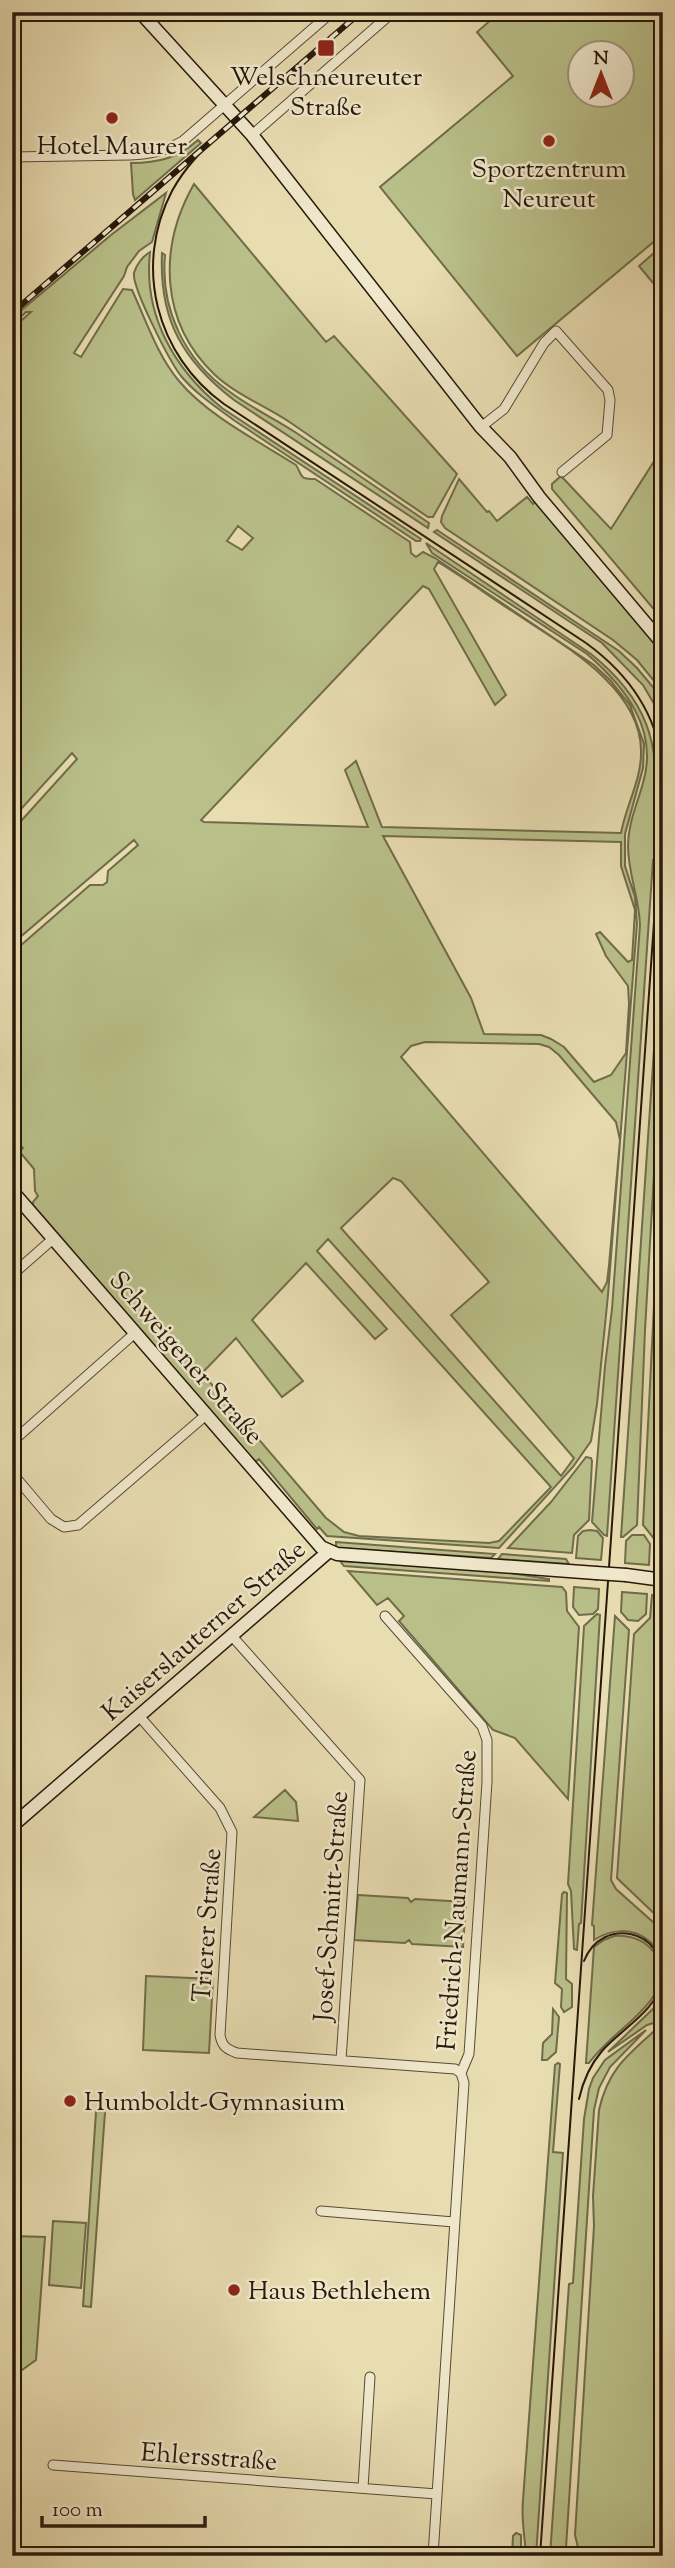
<svg xmlns="http://www.w3.org/2000/svg" width="675" height="2568" viewBox="0 0 675 2568" font-family="'Sorts Mill Goudy',serif">
  <style>
    .green { fill: #b9bf89; stroke: #706c4a; stroke-width: 2; fill-rule: evenodd }
    .lines { fill: none; stroke-linecap: round; stroke-linejoin: round }
    .street-casing { stroke: #574a34; stroke-width: 11 }
    .secondary-casing { stroke: #27190a; stroke-width: 15 }
    .street { stroke: #f0e8cc; stroke-width: 9 }
    .secondary { stroke: #f0e8cc; stroke-width: 12 }
    .tram { stroke: #27190a; stroke-width: 2 }
    .rail-casing { stroke: #27190a; stroke-width: 6 }
    .rail { stroke: #f0e8cc; stroke-width: 3.5; stroke-dasharray: 10; stroke-linecap: butt }
    .secondary-bridge-casing { stroke: #27190a; stroke-width: 15; stroke-linecap: butt }
    .secondary-bridge { stroke: #f0e8cc; stroke-width: 12 }
    .poi-dot { fill: #8f2418; stroke: #f0e8cc; stroke-width: 2.5 }
    .labels { text-anchor: middle; stroke-width: 5; stroke-linejoin: round; paint-order: stroke }
    .poi-label { font-size: 26px; fill: #27190a; stroke: #f0e8cc }
    .street-label { font-size: 26px; fill: #27190a; stroke: #f0e8cc }
  </style>
  <rect width="100%" height="100%" fill="#e8dcb1"/>
  <filter id="stains"><feTurbulence type="fractalNoise" baseFrequency=".00286" numOctaves="4"/><feColorMatrix values="0 0 0 0 .2 0 0 0 0 .09 0 0 0 0 .02 0 0 0 .5 -.17"/></filter>
  <radialGradient id="worn" r=".72"><stop offset=".6" stop-color="#630" stop-opacity="0"/><stop offset="1" stop-color="#630" stop-opacity=".3"/></radialGradient>
  <path class="green" d="M500 12H654L659 18 663 15V234L517 356 380 187 513 76 477 32ZM580 52H622V94H580Z
    M198 140 201 143 135 200 133 194 131 163C158 163 178 158 198 140Z
    M194 184 326 342 334 336 457 474 433 517H428C382 486 336 454 291 423 266 406 236 395 214 374 160 322 158 247 194 184Z
    M166 193 152 242 139 251 127 267 124 276 74 353 81 357 123 289 132 290C146 320 157 355 179 381 207 415 258 441 296 465 303 476 298 479 315 479L410 542 411 553 416 557 423 552 435 558 594 665 610 680 630 705 644 744 643 768 625 834V866L635 897 637 924 608 1295 597 1404 591 1441 573 1467 499 1548 327 1536 319 1527 317 1529 259 1459 255 1462 33 1205V1202L38 1196 35 1191 34 1169 19 1151 23 1148 12 1135V953L90 885H103L107 882 108 871 138 845 134 840 12 944V831L77 759 72 753 12 819V329L31 312H26L12 325V318L111 235ZM238 526 253 538 242 550 227 541ZM438 562C464 578 489 596 515 613 561 644 640 686 641 750 642 779 626 805 621 833L382 827 356 761 345 770 368 827 204 822 201 820 423 586 429 589 495 705 506 695 434 569ZM383 836 621 842V866L635 910 632 960 628 962 600 932 596 934 606 956 628 986 629 1004 626 1053 611 1075 594 1082 564 1047 551 1039 541 1035 484 1034 471 998ZM425 1042 539 1044 549 1047 559 1055 616 1122 620 1140 609 1265 607 1282 602 1292 401 1057 411 1046ZM393 1178 401 1181 489 1282 451 1315 574 1458 561 1476 341 1228ZM328 1239 551 1487 499 1541 489 1543 359 1536 344 1532 326 1518 202 1373 236 1338 282 1397 303 1381 252 1320 306 1263 375 1339 387 1329 317 1251Z
    M663 245V295L639 266Z
    M150 252C143 315 174 369 222 408L421 539 420 541H416L235 421C216 407 196 394 181 376 170 362 132 288 134 273 136 265 143 256 150 252Z
    M162 253 165 255C160 309 185 361 230 392 251 408 276 419 298 434 341 463 383 492 426 521L429 523 428 528 234 400C182 360 159 319 162 253Z
    M663 442V620L552 489V484L561 476 611 529 658 455Z
    M459 479 487 512 489 511 497 521 527 497 533 504 535 502 663 653V692L637 660 613 640 445 528 441 522 442 516Z
    M437 530 619 651 637 668 663 699V719L643 685 602 643 434 532Z
    M426 543 591 654C647 699 660 742 656 812L663 814V860H653L607 1536 604 1535 592 1522 605 1366 612 1309 640 925C639 897 628 873 628 846 628 823 637 805 643 783 659 729 625 687 587 654L432 553Z
    M663 916V1017L645 1330 637 1525 623 1537H621Z
    M663 1125V1233L658 1316H663V1568L654 1566 656 1541 643 1525Z
    M586 1457 591 1458 592 1461 589 1520 574 1535 572 1553 508 1548 551 1502Z
    M590 1530 597 1531 603 1538 601 1560 576 1558 578 1536 583 1531Z
    M632 1535H644L650 1544 649 1565 625 1563 626 1541Z
    M336 1542 495 1554 491 1558 336 1548Z
    M502 1554 566 1559 569 1564 498 1559Z
    M340 1561 496 1571 549 1579V1581L344 1566Z
    M348 1571 562 1587 566 1592 567 1611 579 1627 568 1799 515 1738 493 1730 399 1621 404 1616 388 1598 377 1605Z
    M574 1587 599 1589 598 1609 593 1614 579 1615 573 1607Z
    M622 1592 647 1594 646 1614 638 1621 628 1620 621 1612Z
    M652 1595 663 1598V1922L617 1878 634 1634 650 1618Z
    M597 1614 600 1615 581 1923 579 1924 577 1950 574 1949 571 1891 568 1884 584 1626Z
    M615 1616 629 1630 611 1880 616 1889 663 1931V1949C655 1949 655 1946 649 1941 632 1927 611 1929 594 1940V1926L592 1925Z
    M285 1790 296 1802 298 1821 254 1817Z
    M564 1892 567 1893 566 1979 572 1984V2007L564 2012 561 2007 562 1989 555 1983 562 1894Z
    M358 1895 408 1898 411 1902 415 1899 466 1902 463 1947 412 1944 409 1940 405 1943 354 1940Z
    M614 1936C630 1935 643 1939 653 1951 662 1964 663 1984 653 1997 638 2020 607 2038 589 2063H586L594 1947 604 1940Z
    M146 1976 213 1979 209 2053 143 2050Z
    M663 1997V2015L657 2022 647 2025 608 2052 656 2006Z
    M553 2009 559 2017 556 2052 547 2060H542L543 2043 552 2034Z
    M663 2023V2556H580L575 2535 594 2226 593 2196 599 2110C609 2065 632 2052 663 2023Z
    M646 2030 610 2067 599 2088 594 2110 566 2548 570 2556H550L569 2284 573 2283 584 2119 589 2089 593 2078 605 2060Z
    M558 2063 560 2064 553 2152 563 2153 536 2556H526C525 2536 521 2520 523 2500L555 2065Z
    M96 2112H105L91 2307 83 2306Z
    M53 2221 86 2223 81 2288 49 2285Z
    M12 2236 45 2237 36 2360 15 2375H12Z
    M516 2533 521 2535V2556H512L513 2536Z"/>
  <g class="lines">
    <g class="street-casing">
      <path id="street" d="M252 135 393 12
        M12 157 130 155C150 154 166 151 183 141L332 12
        M481 427 504 409 544 343 556 331 608 390 610 400 607 435 562 472
        M12 1275 54 1238
        M12 1442 135 1333
        M12 1473 51 1519 64 1527 78 1525 206 1415
        M385 1616 482 1726 487 1740V1782L469 2054 461 2073 464 2083 433 2556
        M231 1635 360 1780 341 2060
        M139 1716 220 1808 232 1832 220 2035C222 2046 226 2049 237 2053L455 2069 461 2073
        M321 2211 454 2222
        M53 2465 437 2494
        M363 2488 370 2377"/>
    </g>
    <g class="secondary-casing">
      <path id="secondary" d="M140 12 252 135 481 427 510 457 539 497 663 644
        M12 1191 321 1547 337 1554 596 1573
        M626 1575 663 1580
        M12 1826 328 1552"/>
    </g>
    <use href="#street" class="street"/>
    <use href="#secondary" class="secondary"/>
    <path class="tram" d="M224 130C204 148 185 167 172 191 133 266 156 355 224 404L586 643C630 675 659 717 663 772
      M579 2099C583 2081 590 2065 602 2051 621 2029 660 2009 662 1978 666 1930 602 1915 584 1961
      M540 2556 663 793"/>
    <g class="rail-casing">
      <path id="rail" d="M12 313 361 12"/>
    </g>
    <use href="#rail" class="rail"/>
    <g class="secondary-bridge-casing">
      <path id="secondary-bridge" d="M596 1573 626 1575"/>
    </g>
    <use href="#secondary-bridge" class="secondary-bridge"/>
  </g>
  <g class="poi-dot">
    <rect x="317" y="39" width="18" height="18" rx="3.5"/>
    <circle cx="112" cy="118" r="7"/>
    <circle cx="549" cy="141" r="7"/>
    <circle cx="70" cy="2101" r="7"/>
    <circle cx="234" cy="2290" r="7"/>
  </g>
  <g class="labels">
    <g class="poi-label">
      <text x="326" y="85">Welschneureuter<tspan x="326" dy="30">Straße</tspan></text>
      <text x="112" y="154">Hotel Maurer</text>
      <text x="549" y="177">Sportzentrum<tspan x="549" dy="30">Neureut</tspan></text>
      <text x="84" y="2110" text-anchor="start">Humboldt-Gymnasium</text>
      <text x="248" y="2299" text-anchor="start">Haus Bethlehem</text>
    </g>
    <g class="street-label">
      <text transform="translate(187 1357) rotate(49)" y="9">Schweigener Straße</text>
      <text transform="translate(203 1630) rotate(-41)" y="9">Kaiserslauterner Straße</text>
      <text transform="translate(456 1900) rotate(-86)" y="9">Friedrich-Naumann-Straße</text>
      <text transform="translate(330 1906) rotate(-86)" y="9">Josef-Schmitt-Straße</text>
      <text transform="translate(206 1925) rotate(-86)" y="9">Trierer Straße</text>
      <text transform="translate(209 2456) rotate(4)" y="9">Ehlersstraße</text>
    </g>
  </g>
  <rect width="675" height="2568" fill="none" stroke="#e8dcb1" stroke-width="42"/>
  <rect x="14" y="14" width="647" height="2540" fill="none" stroke="#27190a" stroke-width="3.5"/>
  <rect x="21" y="21" width="633" height="2526" fill="none" stroke="#27190a" stroke-width="2"/>
  <g transform="translate(601 74)"><circle r="33" fill="#f0e8cc" stroke="#a0957e" stroke-width="2"/>
  <path d="M0-5L12 26L0 18L-12 26Z" fill="#8f2418"/>
  <text y="-10" font-size="19" font-weight="bold" text-anchor="middle" fill="#27190a">N</text>
  </g>
  <path d="M42 2516v10h163v-10" fill="none" stroke="#27190a" stroke-width="3.5"/>
  <text x="52" y="2516" font-size="21" fill="#27190a" stroke="#f0e8cc" stroke-width="5" paint-order="stroke">100 m</text>
  <rect width="100%" height="100%" filter="url(#stains)"/>
  <rect width="100%" height="100%" fill="url(#worn)"/>
</svg>
